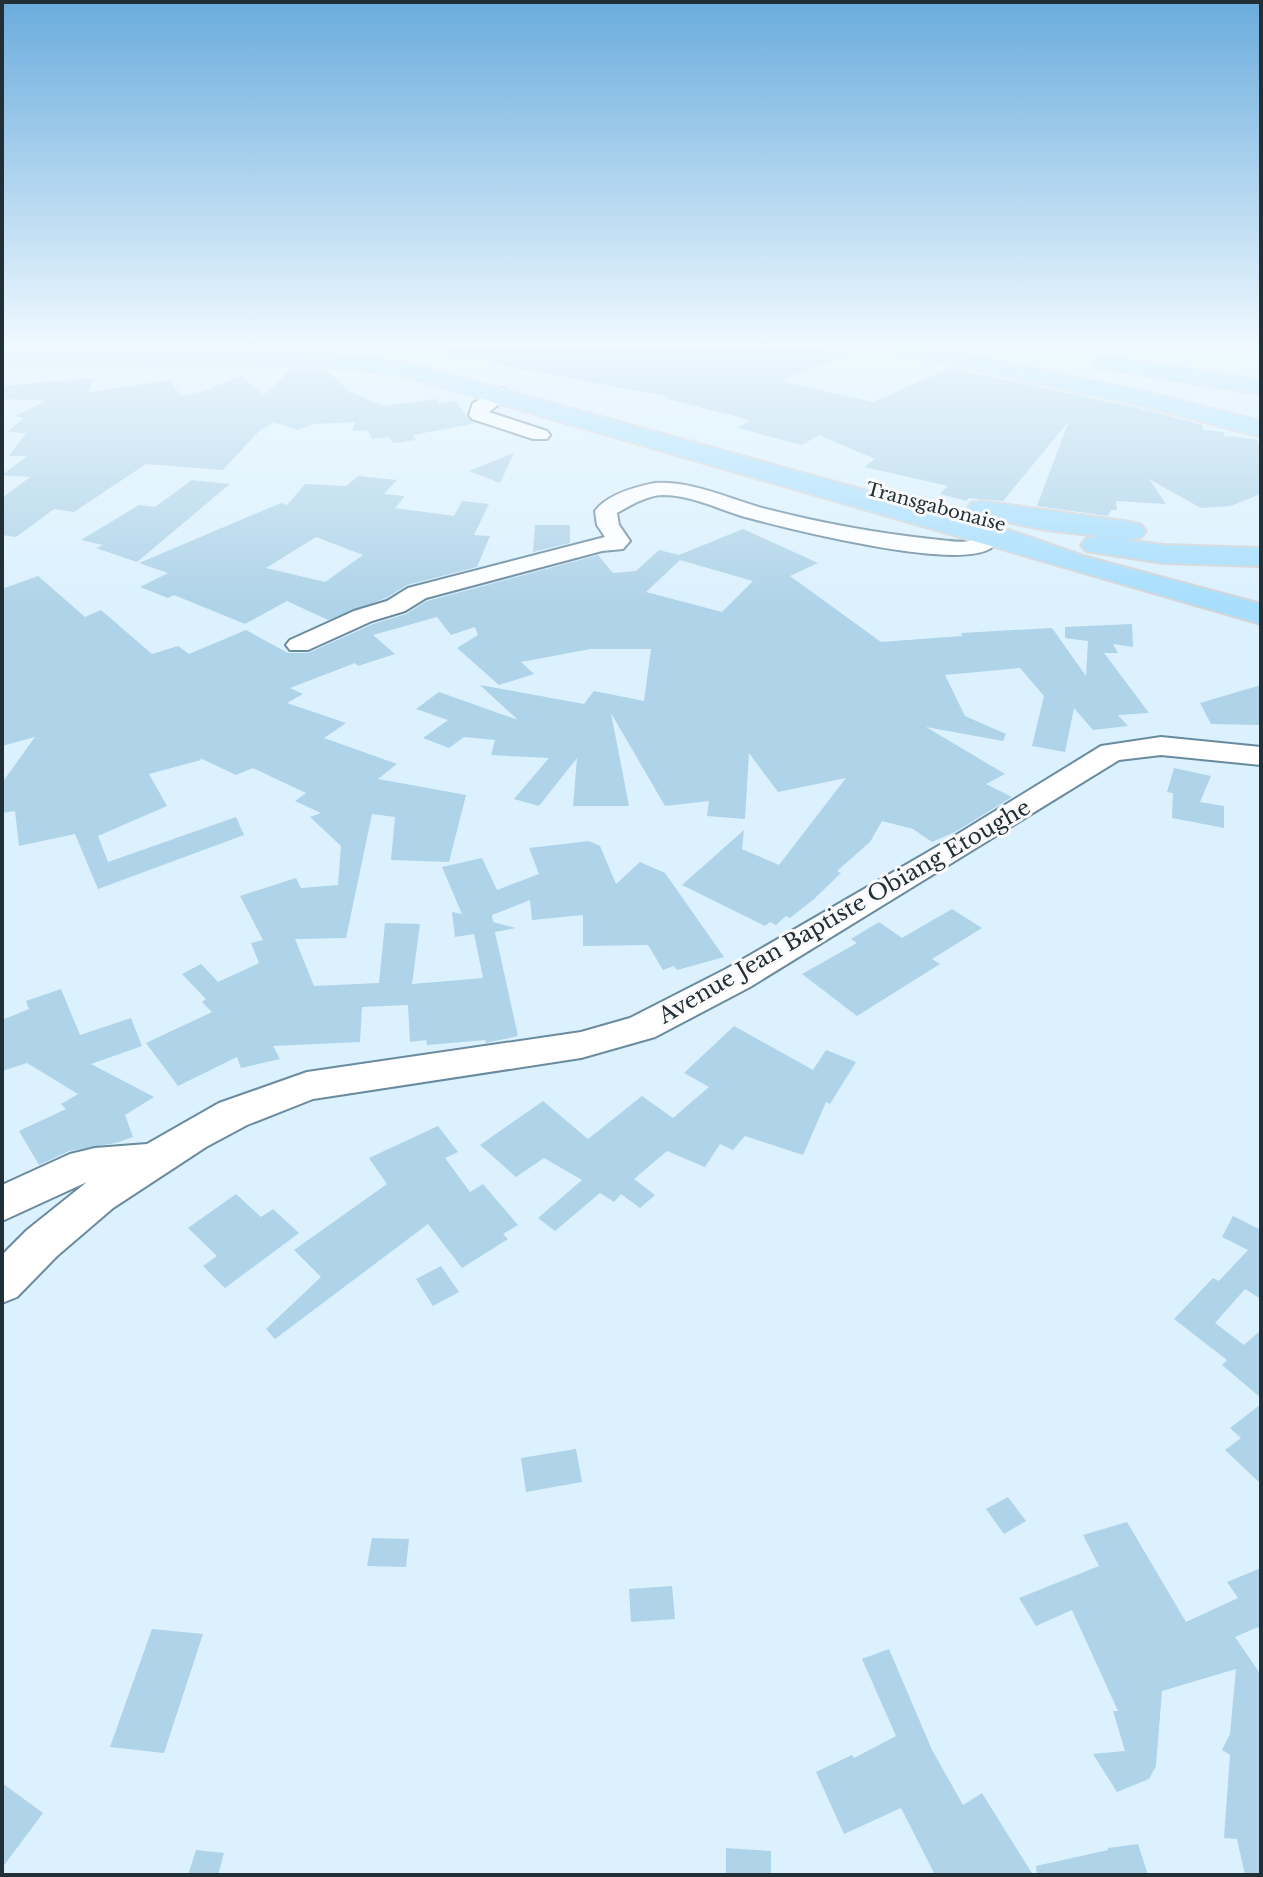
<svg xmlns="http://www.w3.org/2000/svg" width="1263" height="1877" viewBox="0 0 1263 1877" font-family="'Libre Baskerville',serif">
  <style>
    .building { fill: #afd3e8; fill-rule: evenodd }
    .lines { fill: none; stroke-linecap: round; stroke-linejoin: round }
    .minor-casing { stroke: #6a8b9f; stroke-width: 4 }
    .highway-casing { stroke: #d3d5d7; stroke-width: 4 }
    .minor { fill: #fff; fill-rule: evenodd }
    .highway { fill: #a8defd; fill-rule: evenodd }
    .labels { text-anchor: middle; stroke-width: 6; stroke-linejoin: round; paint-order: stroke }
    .far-street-label { font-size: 18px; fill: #212f37; stroke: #fafafa }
    .street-label { font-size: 22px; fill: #212f37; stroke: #fafafa }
  </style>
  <rect width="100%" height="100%" fill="#dbf1fe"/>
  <path class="building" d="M448 342H708L750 349 759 344 774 346 782 342H792L846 355 780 381 873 402 950 368 1142 409 1203 425V430L1224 432V436L1256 439 1261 450V494L1230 506 1201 508 1149 479 1166 504 1116 501 1117 510H1111L1108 516 1037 506 1069 421 1003 501 969 498 966 501 940 494 948 486 864 467 875 459 819 435 802 445 775 438 738 428 750 420 664 398 669 397 491 363 495 361 447 355Z
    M295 370H327L350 392 384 406 437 399 439 403 456 401 470 421 476 423 413 435 416 440 393 443 389 437 372 439 368 430 352 431 355 422 314 424 298 430 274 422 259 431 223 470 146 464 74 512 54 509 16 537 2 535V498L30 477 2 475 27 456H9L26 433 7 432 24 418 15 416 46 401 3 399V386L93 378 89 392 170 380 181 396 204 391 241 376 263 395 278 383 287 371Z
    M514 453 500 483 469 471Z
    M358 476 397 480 384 494 405 496 395 508 454 516 462 501 489 504 474 535 490 536 477 567 407 585 386 598 328 620 287 601 245 624 174 595 168 598 140 587 168 573 139 563 281 503 287 505 305 484 346 486ZM316 537 363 555 325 582 266 568Z
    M192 480 230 484 137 562 96 548 103 545 81 540 139 505 155 507Z
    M535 525H570V543L533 552Z
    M743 529 818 563 790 576 881 642 962 636 961 633 1052 628 1086 676 1088 641 1065 638V627L1132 624 1133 647 1113 644 1118 653H1104L1149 713 1118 715 1128 726 1093 730 1074 708 1065 752 1032 746 1044 696 1020 668 945 675 965 716 1006 734 1003 741 926 727 1005 774 986 784 1012 797 955 832 932 842 913 829 882 821 870 842 837 871 841 873 814 899 790 918 786 916 776 925 770 922 765 926 682 885 744 830 742 849 779 865 846 778 778 792 749 753 745 819 707 816 709 801 665 806 611 713 629 806H573L577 758 539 806 514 799 549 758 491 755 495 740 464 737 449 748 423 738 448 720 416 709 439 692 518 720 480 685 584 704 594 691 644 701 651 649H590L521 662 534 674 499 685 457 648 478 635 475 627 451 635 437 617 373 635 395 654 358 666 355 663 290 688 303 694 287 703 346 723 324 738 397 764 378 779 466 795 449 862 391 860 395 817 372 814 346 938 295 939 314 986 379 983 385 923 420 924 412 984 483 978 474 934 455 937 452 912 462 914 442 867 482 858 497 890 539 874 529 848 589 841 600 846 616 884 640 862 665 873 724 957 677 970 674 966 663 970 648 945 583 946V915L532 920 530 900 492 915 493 922 516 928 495 932 518 1036 486 1043 485 1040 427 1045 426 1040 410 1042 408 1005 362 1007 360 1042 273 1046 280 1059 241 1068 237 1057 178 1086 146 1043 212 1012 202 1002 206 999 182 974 201 964 218 982 259 963 251 943 263 940 240 896 296 878 301 888 338 885 341 846 310 817 321 813 295 801 306 793 253 768 236 775 200 758 201 760 149 774 167 806 98 836 108 862 236 817 244 835 98 889 75 834 19 846 15 811 2 813V783L35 737 2 746V589L38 576 85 617 101 610 152 654 178 646 189 654 246 630 288 653H308L373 624 406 614 427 601 598 555 613 573 636 571 659 550 679 555ZM680 560 753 581 722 612 646 592Z
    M1261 685V725L1211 724 1200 703Z
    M1174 768 1211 776 1200 802 1224 806V828L1172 818 1173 793 1167 792Z
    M952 909 982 928 932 959 940 964 857 1016 802 974 857 943 851 939 879 922 902 938Z
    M61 989 80 1035 131 1018 142 1046 91 1064 154 1097 125 1115 133 1137 116 1143 69 1151 39 1165 19 1131 66 1109 61 1104 78 1094 27 1063 2 1071V1020L29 1009 26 1001Z
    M734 1026 813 1070 826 1050 856 1062 830 1104 826 1102 803 1155 745 1136 733 1150 720 1144 705 1167 667 1151 634 1179 655 1195 640 1208 621 1194 614 1202 600 1193 555 1231 538 1218 582 1180 544 1158 516 1177 480 1145 543 1101 588 1139 642 1096 673 1118 709 1087 684 1073Z
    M438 1126 458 1152 445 1158 470 1192 483 1184 518 1225 503 1234 508 1239 462 1268 428 1224 275 1339 266 1329 321 1277 294 1250 387 1184 369 1158Z
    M236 1194 261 1217 273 1209 299 1233 225 1288 203 1266 217 1256 188 1228Z
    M1233 1216 1261 1230V1299L1245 1289 1215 1323 1244 1345 1261 1330V1398L1222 1365 1227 1360 1174 1319 1213 1278 1219 1281 1248 1250 1222 1237Z
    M441 1266 459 1292 433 1306 416 1279Z
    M1261 1404V1484L1225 1450 1241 1438 1230 1428Z
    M576 1449 582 1482 526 1492 521 1458Z
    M1008 1497 1026 1521 1004 1534 986 1509Z
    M1127 1522 1186 1622 1238 1598 1227 1582 1261 1568V1631L1258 1627 1235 1637 1261 1675V1875H1245L1237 1839 1224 1838 1230 1755 1222 1750 1230 1734 1236 1669 1162 1691 1156 1766 1149 1779 1117 1792 1093 1754 1125 1751 1113 1711H1118L1072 1610 1036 1626 1019 1598 1099 1566 1083 1535Z
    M372 1538 409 1539 406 1567 367 1566Z
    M672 1586 675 1619 631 1622 629 1589Z
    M152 1629 203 1634 164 1753 110 1747Z
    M889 1649 932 1750 963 1805 982 1793 1033 1875H935L901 1808 844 1834 816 1772 852 1755 854 1758 896 1736 862 1659Z
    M2 1783 43 1813 2 1868Z
    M1138 1844 1148 1875H1037L1036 1866 1108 1850V1848Z
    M726 1848 771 1851V1875H726Z
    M196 1850 224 1853 218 1875H188Z"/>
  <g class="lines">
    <g class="minor-casing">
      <path id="minor" d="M503 388 512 394 489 412 547 431 550 435 547 439H533L472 419 469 415 473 403Z
        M655 483C692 481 727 498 762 508 817 522 874 533 931 539 943 540 962 544 973 540 985 535 985 527 1000 530L1003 535C999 542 993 548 985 551 942 567 793 530 745 517 718 509 691 495 662 495 646 496 631 505 617 513L619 525 630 541 623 549 602 551 426 598 405 611 372 621 308 650H290L286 645 290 640 354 611 387 601 408 588 605 537 597 525 595 511C608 494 635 487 655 483Z
        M1161 737 1261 747V765L1161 755 1119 760 750 987 655 1037 581 1058 313 1099 247 1125 206 1147 113 1208 57 1256 17 1297 2 1303V1255L27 1230 87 1182 2 1221V1185L70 1154 95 1148 147 1144 219 1103 307 1072 581 1032 630 1018 726 969 940 845 1101 746Z"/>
    </g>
    <g class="highway-casing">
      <path id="highway" d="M868 342H909L1146 392 1261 421V437L1143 406 879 349Z
        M2 351 331 353 405 362 1015 532 1083 556 1261 604V624L403 376 331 367 2 365Z
        M1105 356 1261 380V394L1097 368 1094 363 1097 358Z
        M981 501 1131 522 1141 525 1146 531 1141 537 1131 540 1047 530 971 515 967 509 971 503Z
        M1096 536 1163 545 1261 548V566L1163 563 1086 551 1081 545 1086 539Z"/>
    </g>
    <use href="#minor" class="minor"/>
    <use href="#highway" class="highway"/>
  </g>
  <linearGradient id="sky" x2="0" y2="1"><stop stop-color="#6aacdd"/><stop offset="0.57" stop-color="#eff9ff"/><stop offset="1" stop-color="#eff9ff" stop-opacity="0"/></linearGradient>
  <rect width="1263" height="604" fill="url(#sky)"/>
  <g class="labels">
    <g class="far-street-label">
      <text transform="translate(936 507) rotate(15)" y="6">Transgabonaise</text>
    </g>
    <g class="street-label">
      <text transform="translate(844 911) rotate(-30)" y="8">Avenue Jean Baptiste Obiang Etoughe</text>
    </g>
  </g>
  <rect width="1263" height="1877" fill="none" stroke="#212f37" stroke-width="8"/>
</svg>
